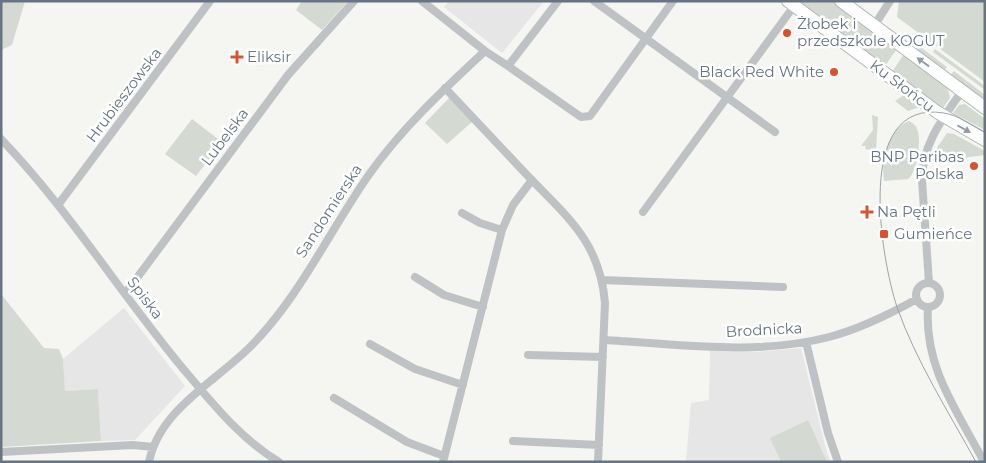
<svg xmlns="http://www.w3.org/2000/svg" width="986" height="463" viewBox="0 0 986 463" font-family="Montserrat,sans-serif">
  <style>
    .built { fill: #e5e6e5 }
    .green { fill: #d4dad1 }
    .lines { fill: none; stroke-linecap: round; stroke-linejoin: round }
    .primary-casing { stroke: #b2b6b9; stroke-width: 14 }
    .minor { stroke: #bec2c5; stroke-width: 8 }
    .primary { stroke: #fff; stroke-width: 12 }
    .tram { stroke: #9ea4a9; stroke-width: 1 }
    .oneway { fill: #949ea7 }
    .poi-dot { fill: #d8522f; stroke: #fff; stroke-width: 2 }
    .labels { text-anchor: middle; stroke-width: 5; stroke-linejoin: round; paint-order: stroke }
    .poi-label { font-size: 15px; fill: #667581; stroke: #fff; text-anchor: start }
    .street-label { font-size: 15px; fill: #667581; stroke: #fff }
  </style>
  <rect width="100%" height="100%" fill="#f5f5f1"/>
  <path class="built" d="M449 1H544L502 53 444 7Z
    M124 308 185 386 135 440 101 441 98 389 65 391 63 359Z
    M801 348 827 453 831 462H686L691 403 709 400 710 351 756 352Z"/>
  <path class="green" d="M1 1H25L12 45 1 50Z
    M302 1H348L322 30 296 10Z
    M795 1H834L897 49 884 67Z
    M899 1H985V82L897 17Z
    M915 43 947 67 943 72 911 48Z
    M935 49 985 86V90L933 52Z
    M904 54 948 89 950 98 943 108 892 72Z
    M954 71 985 95V102L949 76Z
    M904 95 920 107 908 111 895 101Z
    M450 97 473 121 447 144 425 123Z
    M965 104 985 119V130L953 113 959 105Z
    M872 115 878 117 876 151 865 149 866 146H861L873 130Z
    M192 119 222 142 196 176 165 154Z
    M909 121C912 123 916 125 917 129 922 139 917 173 908 179L884 181C881 160 887 130 909 121Z
    M947 133 954 134 985 151V155L939 161 937 148Z
    M1 294 44 348 59 349 63 359 65 391 98 389 101 441 1 447Z
    M808 420 827 462H781L770 438Z"/>
  <g class="lines">
    <g class="primary-casing">
      <path id="primary" d="M788 1 937 112 985 140
        M841 1 985 108"/>
    </g>
    <path class="minor" d="M422 1 485 51 508 66 558 1
      M594 1 775 132
      M874 26 890 1
      M508 66 581 117 590 116 673 1
      M445 88C472 117 499 145 526 174 566 216 600 241 605 303L598 462
      M1 139C72 213 125 301 191 378 217 409 244 441 279 462
      M58 205 210 1
      M643 212 794 6
      M462 213 480 223 502 230
      M415 277 444 295 483 307
      M602 280 783 287
      M929 283 922 180C922 145 942 119 962 91
      M916 295a12 12 0 1 1 24 0a12 12 0 1 1-24 0Z
      M125 294 288 75 354 1
      M928 307C924 368 957 410 984 462
      M604 340C678 344 756 356 829 337 860 329 888 315 917 299
      M806 342 828 433 838 462
      M370 344 415 369 463 385
      M528 355 603 357
      M334 398 407 442 444 456
      M513 441 599 445
      M1 452 133 445 153 447
      M149 462C159 410 215 382 250 347 299 298 329 232 368 176 401 129 443 90 485 51
      M443 462 502 230 513 205 532 180"/>
    <use href="#primary" class="primary"/>
    <path class="tram" d="M976 462C948 411 916 361 897 307 881 259 853 98 944 113 958 115 972 126 985 132"/>
  </g>
  <defs><path id="oneway-solid" d="M-6-.8H1V-3.2L6.5 0L1 3.2V.8H-6Z" transform="scale(1.25)"/></defs>
  <g class="oneway">
    <use href="#oneway-solid" transform="translate(923 62) rotate(-144)"/>
    <use href="#oneway-solid" transform="translate(964 129) rotate(29)"/>
  </g>
  <g class="poi-dot">
    <circle cx="787" cy="33" r="5"/>
    <path d="M234.5 49.5h5v5h5v5h-5v5h-5v-5h-5v-5h5z"/>
    <circle cx="834" cy="72" r="5"/>
    <circle cx="974" cy="166" r="5"/>
    <path d="M864.5 204.5h5v5h5v5h-5v5h-5v-5h-5v-5h5z"/>
    <rect x="879" y="229" width="10" height="10" rx="2.5"/>
  </g>
  <g class="labels">
    <g class="poi-label">
      <text x="797" y="29">Żłobek i<tspan x="797" dy="17">przedszkole KOGUT</tspan></text>
      <text x="247" y="62">Eliksir</text>
      <text x="824" y="77" text-anchor="end">Black Red White</text>
      <text x="964" y="162" text-anchor="end">BNP Paribas<tspan x="964" dy="17">Polska</tspan></text>
      <text x="877" y="217">Na Pętli</text>
      <text x="894" y="239">Gumieńce</text>
    </g>
    <g class="street-label">
      <text transform="translate(902 86) rotate(37)" y="5">Ku Słońcu</text>
      <text transform="translate(124 95) rotate(-53)" y="5">Hrubieszowska</text>
      <text transform="translate(225 137) rotate(-53)" y="5">Lubelska</text>
      <text transform="translate(329 211) rotate(-57)" y="5">Sandomierska</text>
      <text transform="translate(145 298) rotate(53)" y="5">Spiska</text>
      <text transform="translate(764 330) rotate(-3)" y="5">Brodnicka</text>
    </g>
  </g>
  <rect width="986" height="463" fill="none" stroke="#667581" stroke-width="5"/>
</svg>
